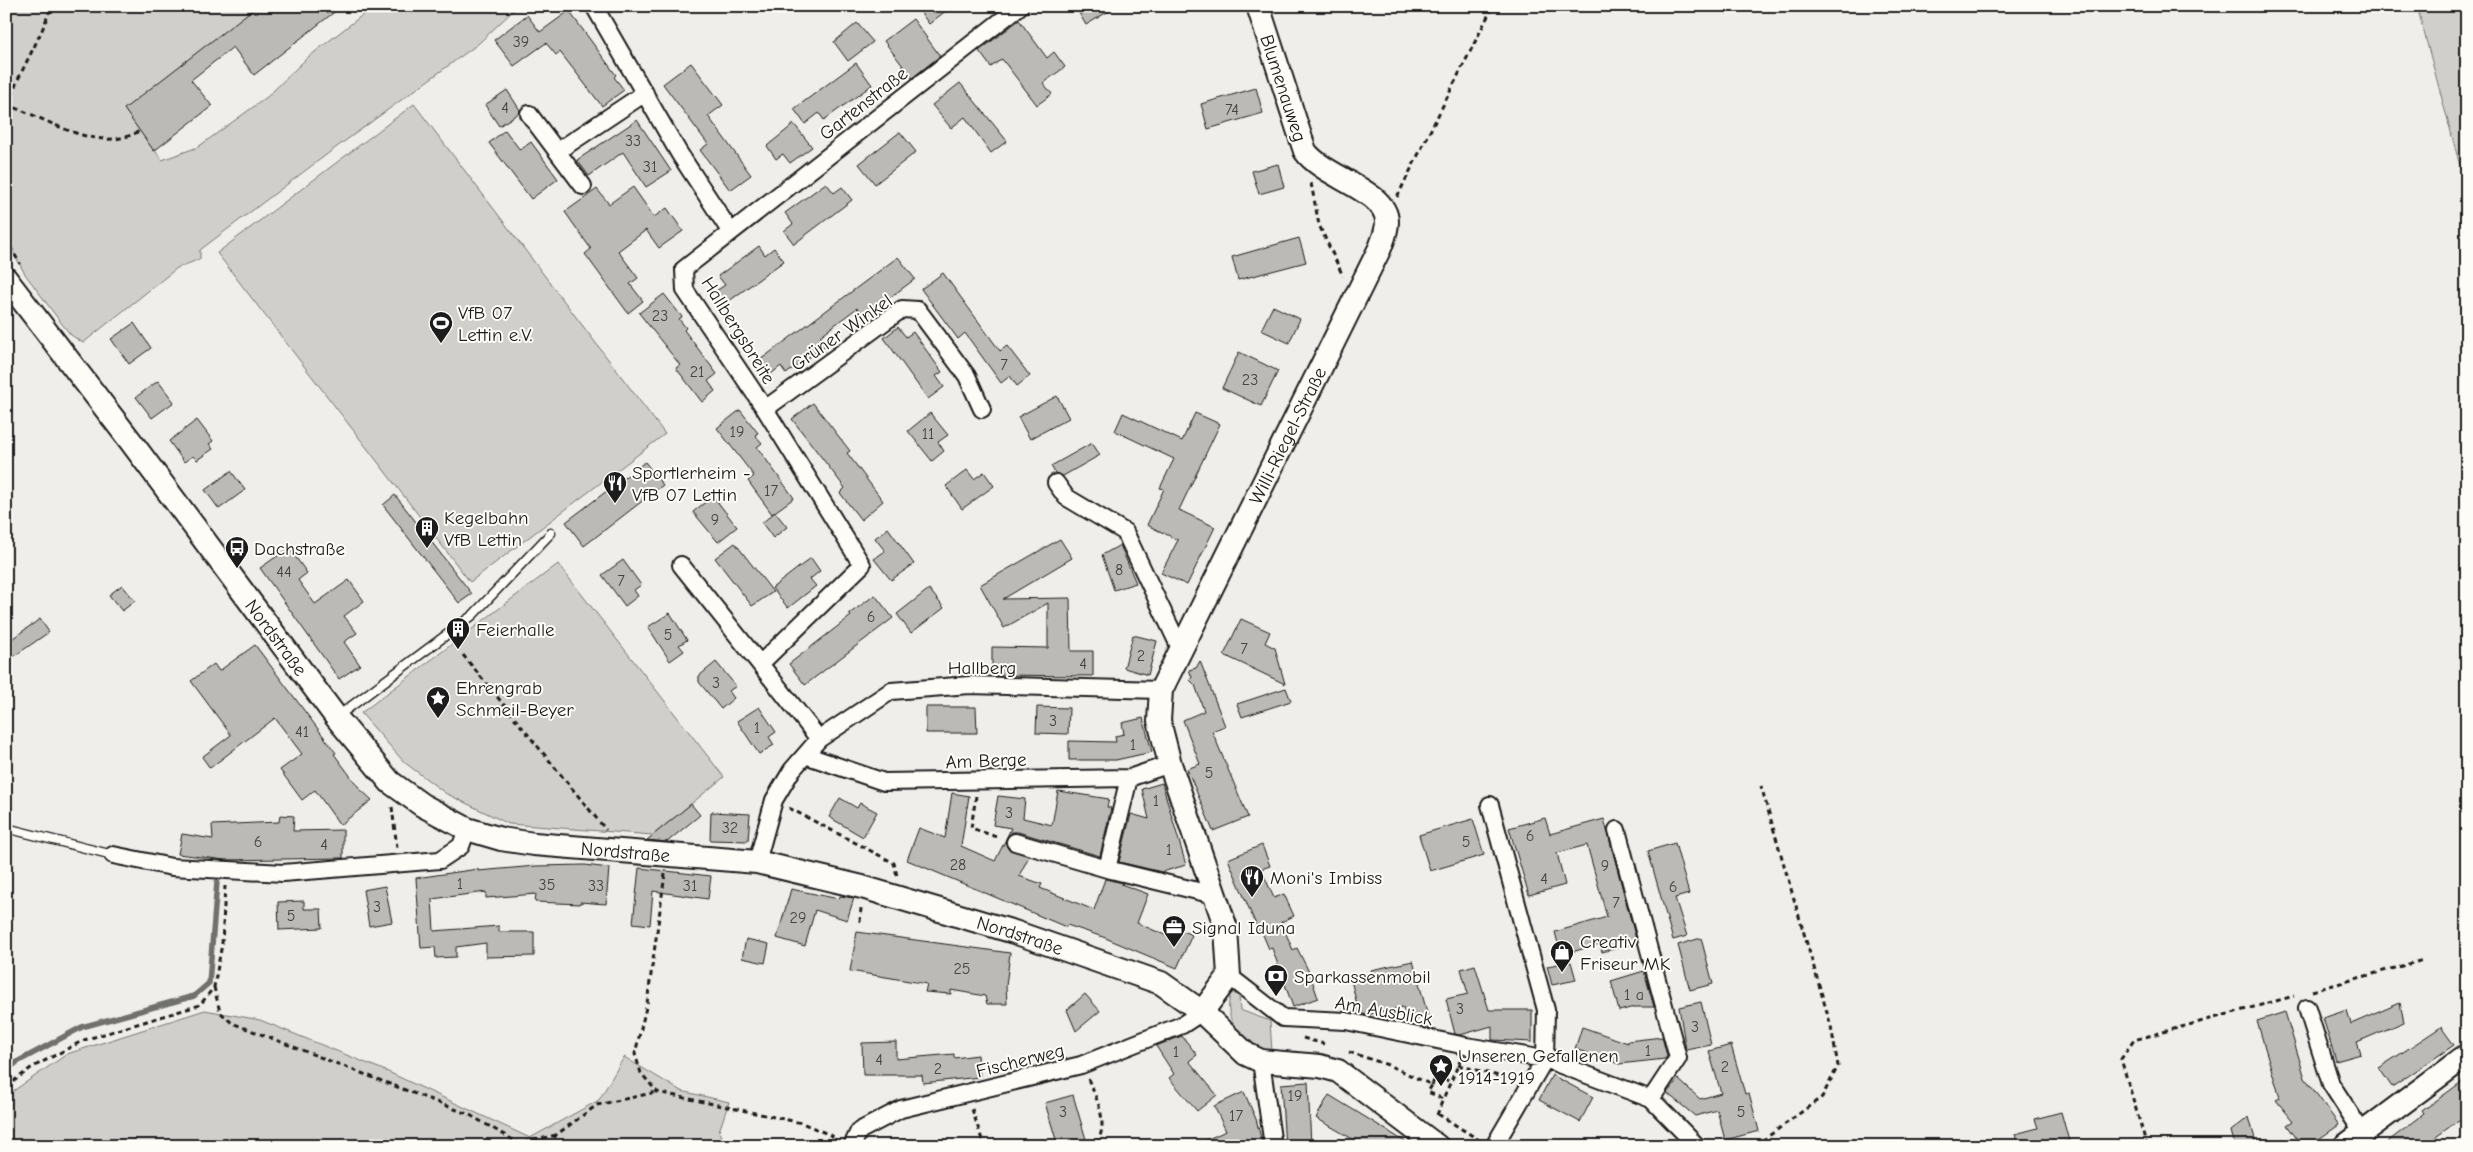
<svg xmlns="http://www.w3.org/2000/svg" width="2473" height="1152" viewBox="0 0 2473 1152" font-family="'Comic Neue',sans-serif">
  <style>
    .green { fill: #d0cfcc; stroke: #767674 }
    .lines { fill: none; stroke-linecap: round; stroke-linejoin: round }
    .stream { stroke: #706f6d; stroke-width: 5.5 }
    .building { fill: #bbbab6; stroke: #1c1c1c }
    .lane-casing { stroke: #1c1c1c; stroke-width: 11 }
    .street-casing { stroke: #1c1c1c; stroke-width: 20 }
    .secondary-casing { stroke: #1c1c1c; stroke-width: 26 }
    .path { stroke: #1c1c1c; stroke-width: 3; stroke-dasharray: 5 4; stroke-linecap: butt }
    .lane { stroke: #fdfcf7; stroke-width: 8 }
    .street { stroke: #fdfcf7; stroke-width: 16 }
    .secondary { stroke: #fdfcf7; stroke-width: 22 }
    .labels { text-anchor: middle; stroke-width: 4; stroke-linejoin: round; paint-order: stroke }
    .number-label { font-size: 16px; fill: #444442 }
    .street-label { font-size: 19px; fill: #1c1c1c; stroke: #fdfcf7 }
    .poi-label { font-size: 19px; fill: #1c1c1c; stroke: #fdfcf7; text-anchor: start }
  </style>
  <rect width="100%" height="100%" fill="#f0eeea"/>
  <filter id="ink" filterUnits="userSpaceOnUse"><feTurbulence type="fractalNoise" baseFrequency=".02" numOctaves="2"/><feDisplacementMap in="SourceGraphic" scale="10" xChannelSelector="R" yChannelSelector="G"/><feConvolveMatrix kernelMatrix="1 2 1 2 8 2 1 2 1" color-interpolation-filters="sRGB"/></filter>
  <g filter="url(#ink)">
    <path class="green" d="M6 6H257L135 123 162 160 198 147 267 97 307 58 374 6H518L478 44 330 152 200 250V259L177 268 83 343 71 335 62 324 25 274 6 239Z
      M2417 6H2467V192Z
      M414 104 665 434 470 582 217 253Z
      M558 564 724 777 653 835 509 824 445 793 404 762 361 713Z
      M1231 992 1239 996 1240 1010 1270 1021 1272 1052C1244 1044 1221 1022 1231 992Z
      M205 1010 260 1020 386 1071 530 1138 599 1100 624 1057 681 1091 729 1102 719 1131 728 1146H6V1096L67 1054Z"/>
    <g class="lines">
      <path class="stream" d="M6 1071 17 1062 82 1027 194 996 209 983 217 882"/>
    </g>
    <path class="building" d="M257 6H342L254 75 233 47 191 80 212 106 154 151 124 109Z
      M916 6H952L929 24Z
      M1075 6H1117L1086 25Z
      M569 11 616 75 614 77 624 90 602 106 560 52 556 55 546 43 514 66 494 40 527 15 540 32Z
      M913 19 940 56 912 78 884 41Z
      M1019 20 1047 58 1054 52 1065 67 1043 83 1052 94 1037 105 1002 59 991 67 979 51Z
      M857 23 873 42 848 61 834 42Z
      M691 63 723 105 708 116 751 175 730 190 700 150 708 144 663 84Z
      M856 63 872 85 824 120 819 113 805 124 794 109Z
      M960 83 1007 141 991 153 965 117 951 128 932 105Z
      M1256 88 1263 113 1208 129 1201 104Z
      M507 90 520 110 519 113 499 126 485 105Z
      M637 120 671 171 646 187 623 152 589 176 577 160Z
      M794 124 812 147 790 163 783 154 776 159 767 146Z
      M505 130 520 150 531 142 558 179 531 199 489 143Z
      M900 132 916 152 875 184 859 164Z
      M1278 164 1284 187 1259 194 1252 171Z
      M826 183 834 193 842 187 852 200 794 244 784 231 793 224 785 213Z
      M633 187 654 217 667 208 683 231 659 248 646 230 618 251 638 278 630 284 643 301 628 313 585 254 591 249 565 212 597 189 609 204Z
      M1299 238 1306 262 1238 280 1232 257Z
      M759 246 765 255 774 248 784 261 725 304 716 291 725 285 718 276Z
      M898 257 915 279 864 317 857 308 820 336 827 344 786 374 781 366 771 374 760 360Z
      M943 273 1000 351 1007 346 1030 376 1017 386 1010 376 1001 383 965 333 958 339 921 289Z
      M664 294 682 317 679 319 686 328 684 330 717 374 708 381 715 391 702 402 676 368 680 365 639 313Z
      M1273 306 1300 319 1289 343 1261 330Z
      M134 323 151 348 129 364 111 339Z
      M898 327 906 337 913 332 942 372 936 376 944 387 928 399 884 338Z
      M1239 352 1278 371 1261 406 1222 388Z
      M158 381 174 402 152 418 136 397Z
      M1057 396 1069 418 1030 439 1018 417Z
      M813 403 850 451 847 453 883 501 861 520 840 493 845 488 792 419Z
      M740 410 758 433 755 435 762 443 757 447 794 498 772 514 748 481 754 476 717 428Z
      M930 413 948 435 938 442 944 451 932 461 908 431Z
      M1123 413 1182 441 1195 413 1220 424 1179 510 1215 527 1187 585 1161 573 1178 540 1147 525 1164 489 1160 488 1174 459 1115 431Z
      M197 420 213 441 209 444 213 449 197 460 193 456 184 462 169 441Z
      M1092 443 1100 455 1063 476 1055 473 1051 466Z
      M645 462 663 485 584 546 566 522Z
      M967 470 974 479 984 472 994 486 962 509 946 486Z
      M231 471 245 490 219 509 205 490Z
      M395 495 472 594 459 603 383 505Z
      M713 496 737 527 718 542 693 512Z
      M775 512 787 527 773 538 762 523Z
      M888 528 914 564 891 580 874 559 885 551 875 538Z
      M1060 539 1072 558 1003 599 1070 598 1071 651H1093V676L992 675V647L1048 648V603L1004 628 980 585Z
      M735 543 773 592 752 606 715 558Z
      M1120 545 1136 583 1114 590 1102 555Z
      M289 548 307 573 298 580 315 604 349 580 364 601 344 616 357 633 344 642 360 665 339 679 260 568Z
      M811 558 820 571 810 579 816 586 788 608 772 588Z
      M623 560 641 585 634 590 638 596 625 606 602 575Z
      M122 585 135 601 122 611 109 595Z
      M929 589 944 608 911 633 897 614Z
      M875 595 893 618 805 685 789 664 851 616 849 614Z
      M670 613 687 640 679 645 684 651 670 661 648 627Z
      M40 619 49 632 6 662V643Z
      M1241 619 1270 632 1265 643 1275 648 1285 684 1224 655Z
      M1133 635 1157 641 1148 675 1124 668Z
      M255 645 336 753 334 754 360 789 372 800 340 825 315 790 302 800 280 770 302 754 275 718 210 768 202 757 231 735 191 681 214 664 219 671Z
      M1200 661 1225 726 1212 731 1248 817 1213 831 1187 769 1200 764 1183 720 1204 711 1195 685 1190 680 1192 677 1189 670 1196 668Z
      M716 662 736 686 729 691 734 698 721 709 699 682V676Z
      M1286 688 1291 701 1242 717 1237 704Z
      M759 707 776 732 769 737 774 745 759 754 737 721Z
      M926 707H976L977 733H926Z
      M1037 707 1069 708 1068 734 1036 733Z
      M1143 718 1152 752 1116 760H1069V741L1116 742 1115 736 1124 734 1122 723Z
      M1162 783 1186 865 1162 872 1119 862 1131 814 1149 819 1142 789Z
      M1058 791 1109 799 1107 807 1111 808 1100 856 1018 832H1012L1006 839 1011 828 993 825 998 796 1025 799 1023 818 1052 825Z
      M952 793 969 796 961 846 995 861 1006 839 1008 849 1029 856 1019 876 1042 884 1040 888 1094 910 1105 879 1123 883 1121 884 1148 894 1137 923 1167 936 1171 926 1192 935 1177 968 1103 937 1067 925 1066 927 907 860 919 828 945 838Z
      M840 798 857 808 860 803 877 812 863 837 829 817Z
      M691 804 700 815 667 842 647 840Z
      M711 812 750 814 748 841 710 840Z
      M280 815 294 816 293 831 343 830V858L225 860 178 854 182 834 213 839 212 825 279 822Z
      M1545 818 1550 834 1604 819 1637 943 1602 952 1600 944 1561 955 1555 932 1607 917 1587 845 1557 853 1565 885 1529 895 1509 828Z
      M1473 819 1484 855 1430 871 1419 835Z
      M1675 843 1689 894 1675 898 1687 936 1673 940 1648 851Z
      M1262 845 1270 866 1261 869 1274 898 1284 894 1294 916 1281 922 1293 950 1297 948 1310 974 1318 998 1293 1007 1272 948 1269 949 1261 930 1259 932 1228 859Z
      M585 865 609 868 606 904 580 902V904L535 902 536 894 486 898V892L432 899 434 931 499 926V932H534V956L486 957V943L456 947V957L436 958 435 947 421 948 416 878 478 869V871L536 866Z
      M639 868 711 876 708 899 653 891 650 925 633 923Z
      M385 886 392 922 369 926 363 890Z
      M791 889 839 899 840 896 854 898 847 920 815 910 805 946 777 938Z
      M304 901V909H321L322 928 279 930 278 902Z
      M857 932 1010 953 1006 986 1007 1004H987L985 996 951 990V994L925 992 927 984 850 971Z
      M1701 938 1713 984 1690 990 1678 945Z
      M746 939 769 944 765 963 742 958Z
      M1413 961 1428 1016 1407 1022 1403 1007 1367 1015 1359 1013 1351 980 1373 975 1371 970Z
      M1571 962 1576 980 1552 985 1547 966Z
      M1475 965 1489 1010H1532V1042L1492 1040V1026L1460 1035 1455 1034 1446 999 1468 994 1461 969Z
      M1644 971 1654 1007H1634L1619 1011 1611 981Z
      M1085 994 1100 1011 1076 1031 1067 1010Z
      M1701 1002 1711 1045 1686 1050 1679 1007Z
      M2400 1003 2404 1022 2357 1042 2361 1054 2336 1061 2323 1018 2347 1010 2351 1024Z
      M2285 1012 2305 1078 2339 1125 2309 1146H2302L2287 1125 2293 1121 2276 1100 2280 1098 2257 1021Z
      M1582 1027 1628 1043V1041L1662 1037 1667 1056 1665 1059 1619 1064 1575 1049Z
      M2441 1027 2454 1045 2392 1087 2379 1068Z
      M1182 1036 1197 1055 1189 1061 1217 1095 1197 1111 1169 1078 1174 1074 1156 1046Z
      M896 1042V1059L954 1054V1058L978 1055 980 1077 923 1083 922 1075H863L862 1043Z
      M1731 1045 1745 1094 1749 1093 1759 1131 1725 1140 1717 1110 1695 1116 1667 1093 1678 1079 1700 1099 1721 1093 1709 1051Z
      M1552 1075 1593 1097 1580 1122 1539 1100Z
      M2467 1078V1114L2432 1140 2436 1146H2382L2424 1114 2422 1111Z
      M1308 1082 1311 1146H1285L1281 1084Z
      M1244 1092 1256 1119 1263 1146H1192L1226 1131 1214 1106Z
      M1073 1095 1080 1119 1088 1146H1062L1061 1142 1057 1143 1045 1103Z
      M1329 1095 1375 1123 1412 1146H1356V1141L1316 1118Z
      M2061 1112 2069 1141 2050 1146H2018L2015 1134 2038 1128 2035 1119Z
      M2249 1117 2257 1146H2235L2231 1131Z"/>
    <g class="lines">
      <g class="lane-casing">
        <path id="lane" d="M338 716 473 615 551 533
          M6 828 113 855"/>
      </g>
      <g class="street-casing">
        <path id="street" d="M594 6 679 153 730 231
          M529 114 583 186
          M558 151 645 93
          M765 409 902 309 918 310 967 376 982 409
          M1056 483 1066 497 1125 532 1181 650
          M681 565 760 664
          M819 739 891 691 970 685 1161 690
          M805 755 884 782 1129 778 1170 764
          M1490 805 1546 1010 1545 1059
          M1617 830 1678 1058 1651 1099
          M1015 842 1107 869 1214 895
          M113 855 172 867 283 873 440 860 461 846 467 829
          M757 862 774 800 792 770 819 739 760 664 862 565 765 409 685 290 684 269 1020 6
          M1107 869 1129 778
          M1229 976 1283 1018 1346 1021 1466 1046 1545 1059 1651 1099 1697 1146
          M2307 1008 2331 1084 2362 1132
          M1261 1061 1273 1146
          M852 1146 859 1131 901 1109 1081 1065 1182 1025 1202 1012
          M1494 1146 1545 1059"/>
      </g>
      <g class="secondary-casing">
        <g id="secondary">
          <path id="s1" d="M6 279 129 439 336 717 390 782 422 805 467 829 501 839 534 844 757 862 862 887 1014 932 1161 983 1202 1012 1246 1054 1261 1061 1320 1066 1338 1071 1437 1146"/>
          <path id="s2" d="M1202 1012 1229 976 1226 928 1170 764 1159 721 1161 690 1380 248C1383 240 1387 231 1387 222 1387 190 1324 178 1305 151L1258 6"/>
          <path d="M2345 1146 2467 1055"/>
        </g>
      </g>
      <path class="path" d="M6 105C48 117 98 157 141 130
        M6 113C15 76 40 43 51 6
        M1311 183 1319 225 1343 276
        M1397 197 1493 6
        M6 239 20 264
        M463 655 606 830
        M976 796 971 828 1000 838
        M392 807 397 848
        M789 808 894 863 897 876
        M665 874 647 1003 635 1054 641 1073 657 1092 802 1123 837 1138
        M860 922 861 908
        M214 987 220 1012 232 1023 470 1115 520 1144 556 1135
        M2312 991 2423 960
        M1303 1038 1324 1044
        M1349 1052 1388 1065 1432 1085 1428 1092 1443 1099 1460 1061
        M1458 1065 1513 1080
        M1088 1079C1097 1099 1111 1127 1094 1146
        M1432 1085 1436 1076 1451 1082
        M6 1087 31 1068 84 1040 200 1005 214 987 222 944 225 886
        M972 1109 984 1146
        M1438 1114 1479 1140
        M1437 1115 1443 1099
        M550 1146 556 1135 597 1105 657 1092
        M1755 1146 1822 1097 1838 1066 1831 1026 1761 786
        M2147 1146 2121 1059 2134 1040 2294 996"/>
      <use href="#lane" class="lane"/>
      <use href="#street" class="street"/>
      <use href="#secondary" class="secondary"/>
    </g>
  </g>
  <defs>
    <g id="stadium-pin" transform="scale(1.25)"><path d="M0 17L-7.5 6A9.5 9.5 0 1 1 7.5 6Z" fill="#1c1c1c" stroke="#fdfcf7"/><path d="M0-5a6.5 5 0 1 0 0 10a6.5 5 0 1 0 0-10ZM-3.5-1.8h7v3.6h-7Z" fill="#fff"/></g>
    <g id="restaurant-pin" transform="scale(1.25)"><path d="M0 17L-7.5 6A9.5 9.5 0 1 1 7.5 6Z" fill="#1c1c1c" stroke="#fdfcf7"/><path d="M-5-6h1v4h1v-4h1v4h1v-4h1v5L-1.5 .5V6h-2V.5L-5-1ZM5-6V6H3V1.5H1.5Q1.5-4 5-6Z" fill="#fff"/></g>
    <g id="building-pin" transform="scale(1.25)"><path d="M0 17L-7.5 6A9.5 9.5 0 1 1 7.5 6Z" fill="#1c1c1c" stroke="#fdfcf7"/><path d="M-4-6H4V6H1V3H-1V6H-4ZM-2.5-4.3h1.7v1.8h-1.7ZM.8-4.3h1.7v1.8H.8ZM-2.5-1h1.7V.8h-1.7ZM.8-1h1.7V.8H.8Z" fill="#fff"/></g>
    <g id="bus-pin" transform="scale(1.25)"><path d="M0 17L-7.5 6A9.5 9.5 0 1 1 7.5 6Z" fill="#1c1c1c" stroke="#fdfcf7"/><path d="M-5-6H5V4H4V6H2V4H-2V6H-4V4H-5ZM-3.5-4V0h7V-4ZM-3.5 1.2v1.5H-2V1.2ZM2 1.2v1.5H3.5V1.2Z" fill="#fff"/></g>
    <g id="sight-pin" transform="scale(1.25)"><path d="M0 17L-7.5 6A9.5 9.5 0 1 1 7.5 6Z" fill="#1c1c1c" stroke="#fdfcf7"/><path d="M0-6L1.8-2.2L6-1.7L2.9 1.2L3.7 5.4L0 3.3L-3.7 5.4L-2.9 1.2L-6-1.7L-1.8-2.2Z" fill="#fff"/></g>
    <g id="office-pin" transform="scale(1.25)"><path d="M0 17L-7.5 6A9.5 9.5 0 1 1 7.5 6Z" fill="#1c1c1c" stroke="#fdfcf7"/><path d="M-6-3h4V-5.5h4V-3h4V5H-6ZM-1-4.5V-3h2v-1.5ZM-6 0V1H6V0Z" fill="#fff"/></g>
    <g id="shop-pin" transform="scale(1.25)"><path d="M0 17L-7.5 6A9.5 9.5 0 1 1 7.5 6Z" fill="#1c1c1c" stroke="#fdfcf7"/><path d="M-5-2.5h2.3a2.7 3.5 0 0 1 5.4 0H5L5.5 6h-11ZM-1.5-2.5h3a1.5 2.3 0 0 0-3 0Z" fill="#fff"/></g>
    <g id="bank-pin" transform="scale(1.25)"><path d="M0 17L-7.5 6A9.5 9.5 0 1 1 7.5 6Z" fill="#1c1c1c" stroke="#fdfcf7"/><path d="M-6-4H6V4H-6ZM0-2.3a2.3 2.3 0 1 0 0 4.6a2.3 2.3 0 1 0 0-4.6Z" fill="#fff"/></g>
  </defs>
  <g fill-rule="evenodd">
    <use href="#stadium-pin" x="441" y="323"/>
    <use href="#restaurant-pin" x="615" y="483"/>
    <use href="#building-pin" x="427" y="528"/>
    <use href="#bus-pin" x="237" y="548"/>
    <use href="#building-pin" x="458" y="629"/>
    <use href="#sight-pin" x="438" y="698"/>
    <use href="#restaurant-pin" x="1252" y="877"/>
    <use href="#office-pin" x="1174" y="927"/>
    <use href="#shop-pin" x="1562" y="952"/>
    <use href="#bank-pin" x="1276" y="976"/>
    <use href="#sight-pin" x="1441" y="1066"/>
  </g>
  <g class="labels">
    <g class="number-label">
      <text x="521" y="47">39</text>
      <text x="505" y="113">4</text>
      <text x="1232" y="115">74</text>
      <text x="633" y="146">33</text>
      <text x="650" y="172">31</text>
      <text x="660" y="321">23</text>
      <text x="1004" y="370">7</text>
      <text x="697" y="377">21</text>
      <text x="1250" y="385">23</text>
      <text x="737" y="437">19</text>
      <text x="928" y="439">11</text>
      <text x="771" y="496">17</text>
      <text x="715" y="525">9</text>
      <text x="1119" y="575">8</text>
      <text x="284" y="577">44</text>
      <text x="621" y="586">7</text>
      <text x="871" y="622">6</text>
      <text x="668" y="640">5</text>
      <text x="1244" y="654">7</text>
      <text x="1141" y="661">2</text>
      <text x="1083" y="669">4</text>
      <text x="716" y="688">3</text>
      <text x="1053" y="726">3</text>
      <text x="757" y="733">1</text>
      <text x="302" y="737">41</text>
      <text x="1133" y="750">1</text>
      <text x="1209" y="778">5</text>
      <text x="1156" y="806">1</text>
      <text x="1009" y="818">3</text>
      <text x="730" y="833">32</text>
      <text x="1530" y="841">6</text>
      <text x="258" y="847">6</text>
      <text x="1466" y="847">5</text>
      <text x="324" y="850">4</text>
      <text x="1169" y="855">1</text>
      <text x="958" y="870">28</text>
      <text x="1605" y="871">9</text>
      <text x="1544" y="884">4</text>
      <text x="460" y="889">1</text>
      <text x="547" y="890">35</text>
      <text x="596" y="891">33</text>
      <text x="690" y="891">31</text>
      <text x="1673" y="892">6</text>
      <text x="1616" y="908">7</text>
      <text x="377" y="912">3</text>
      <text x="291" y="921">5</text>
      <text x="798" y="923">29</text>
      <text x="962" y="974">25</text>
      <text x="1634" y="1000">1 a</text>
      <text x="1460" y="1014">3</text>
      <text x="1695" y="1032">3</text>
      <text x="1648" y="1056">1</text>
      <text x="1176" y="1057">1</text>
      <text x="879" y="1065">4</text>
      <text x="1725" y="1072">2</text>
      <text x="938" y="1074">2</text>
      <text x="1295" y="1101">19</text>
      <text x="1063" y="1117">3</text>
      <text x="1741" y="1117">5</text>
      <text x="1236" y="1121">17</text>
    </g>
    <g class="street-label">
      <text transform="translate(1284 88) rotate(72)" y="7">Blumenauweg</text>
      <text transform="translate(863 103) rotate(-38)" y="7">Gartenstraße</text>
      <text transform="translate(739 330) rotate(58)" y="7">Hallbergsbreite</text>
      <text transform="translate(841 332) rotate(-35)" y="7">Grüner Winkel</text>
      <text dy="7" stroke="none"><textPath href="#s2" startOffset="626">Willi-Riegel-Straße</textPath></text>
      <text dy="7" stroke="none"><textPath href="#s1" startOffset="449">Nordstraße</textPath></text>
      <text x="982" y="674">Hallberg</text>
      <text transform="translate(986 760) rotate(-2)" y="7">Am Berge</text>
      <text dy="7" stroke="none"><textPath href="#s1" startOffset="884">Nordstraße</textPath></text>
      <text dy="7" stroke="none"><textPath href="#s1" startOffset="1289">Nordstraße</textPath></text>
      <text transform="translate(1384 1010) rotate(10)" y="7">Am Ausblick</text>
      <text transform="translate(1020 1060) rotate(-14)" y="7">Fischerweg</text>
    </g>
    <g class="poi-label">
      <text x="458" y="319">VfB 07<tspan x="458" dy="22">Lettin e.V.</tspan></text>
      <text x="632" y="479">Sportlerheim -<tspan x="632" dy="22">VfB 07 Lettin</tspan></text>
      <text x="444" y="524">Kegelbahn<tspan x="444" dy="22">VfB Lettin</tspan></text>
      <text x="254" y="555">Dachstraße</text>
      <text x="476" y="636">Feierhalle</text>
      <text x="456" y="694">Ehrengrab<tspan x="456" dy="22">Schmeil-Beyer</tspan></text>
      <text x="1270" y="884">Moni's Imbiss</text>
      <text x="1192" y="934">Signal Iduna</text>
      <text x="1580" y="948">Creativ<tspan x="1580" dy="22">Friseur MK</tspan></text>
      <text x="1294" y="983">Sparkassenmobil</text>
      <text x="1458" y="1062">Unseren Gefallenen<tspan x="1458" dy="22">1914-1919</tspan></text>
    </g>
  </g>
  <rect width="2473" height="1152" fill="none" stroke="#fdfcf7" stroke-width="25"/>
  <rect x="12" y="12" width="2448" height="1127" fill="none" stroke="#1c1c1c" stroke-width="2" filter="url(#ink)"/>
</svg>
